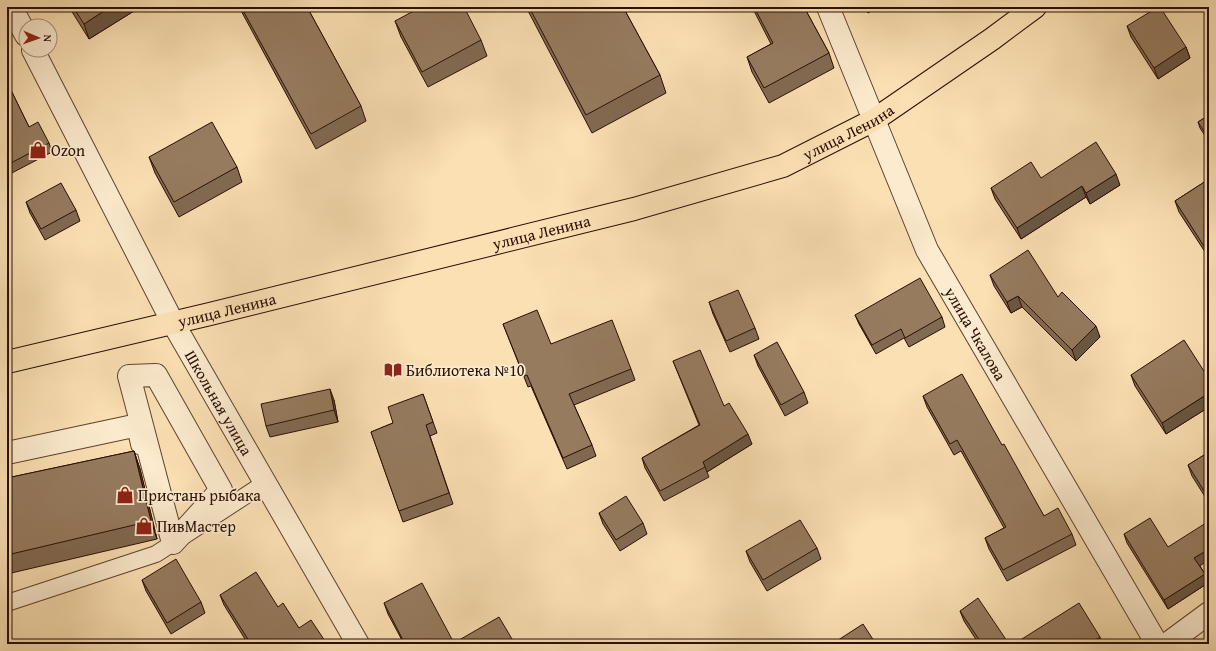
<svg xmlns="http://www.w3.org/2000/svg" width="1216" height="651" viewBox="0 0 1216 651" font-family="'Gentium Book Plus',serif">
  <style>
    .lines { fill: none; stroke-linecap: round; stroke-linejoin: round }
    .service-casing { stroke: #5e4230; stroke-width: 18 }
    .pedestrian-casing { stroke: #5e4230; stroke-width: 24 }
    .minor-casing { stroke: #5e4230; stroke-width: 24 }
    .tertiary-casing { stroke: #5e4230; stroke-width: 24 }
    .trunk-casing { stroke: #290e04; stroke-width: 24 }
    .service { stroke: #fcebce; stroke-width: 16 }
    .pedestrian { stroke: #fcebce; stroke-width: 22 }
    .minor { stroke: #fcebce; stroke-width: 22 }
    .tertiary { stroke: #fcebce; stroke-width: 22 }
    .trunk { stroke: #fbe0b3; stroke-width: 22 }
    .wall { fill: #816a52; stroke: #290e04 }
    .shaded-wall { fill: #695642; stroke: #290e04 }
    .building { fill: #967b5f; stroke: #290e04 }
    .labels { text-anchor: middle; stroke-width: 3.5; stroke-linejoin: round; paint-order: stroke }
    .street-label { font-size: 16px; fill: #290e04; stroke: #fcebce }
    .poi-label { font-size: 16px; fill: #290e04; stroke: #fcebce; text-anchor: start }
  </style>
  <rect width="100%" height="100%" fill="#fbe0b3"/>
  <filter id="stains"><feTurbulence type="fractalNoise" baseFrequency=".005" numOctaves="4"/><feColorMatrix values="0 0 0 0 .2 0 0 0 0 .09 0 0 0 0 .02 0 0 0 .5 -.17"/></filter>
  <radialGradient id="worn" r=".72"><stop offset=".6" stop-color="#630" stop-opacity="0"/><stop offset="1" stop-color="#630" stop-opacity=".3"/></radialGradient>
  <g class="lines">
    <g class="service-casing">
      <path id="service" d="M7 603 156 554 265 483"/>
    </g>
    <g class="pedestrian-casing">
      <path id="pedestrian" d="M156 375 221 490 173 543 129 376Z
        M7 453 138 425 142 444"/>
    </g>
    <g class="minor-casing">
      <g id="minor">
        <path id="s1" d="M828 7 927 250 1157 644"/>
        <path id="s2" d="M173 323 358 644"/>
        <path d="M1167 644 1209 613"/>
      </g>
    </g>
    <g class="tertiary-casing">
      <path id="tertiary" d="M11 7 26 35
        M33 50 173 323"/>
    </g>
    <g class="trunk-casing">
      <g id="trunk">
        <path id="s3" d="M7 362 210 314 634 209 783 166 874 120 992 39 1035 7"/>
      </g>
    </g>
    <use href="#service" class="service"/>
    <use href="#pedestrian" class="pedestrian"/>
    <use href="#minor" class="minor"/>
    <use href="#tertiary" class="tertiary"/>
    <use href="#trunk" class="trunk"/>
  </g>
  <path class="wall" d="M69 7H133L134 11 89 39Z
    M239 7H307L361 106 366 121 316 149Z
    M526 7H623L660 75 666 93 592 133Z
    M752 7H804L829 53 834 68 769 103 752 72 747 57 771 44Z
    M864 7H878L868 13Z
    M395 21 481 40 487 56 428 87 401 37Z
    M1127 26 1186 47 1190 58 1158 79 1131 37Z
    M7 82 29 127 49 143 52 152 8 175 7 173Z
    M1209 115V142L1200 128 1198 122Z
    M149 157 237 167 242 182 179 217 155 173Z
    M1041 178 1120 185 1090 204 1086 197 1021 239 995 199 991 188Z
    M1209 179V258L1179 212 1175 201Z
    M26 202 76 210 80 221 45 240 30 213Z
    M990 275 1058 297 1100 337 1076 361 1022 307 1011 313 994 286Z
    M709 302 755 328 759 339 730 352 713 314Z
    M855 315 942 317 945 327 909 347 904 338 876 354 859 324Z
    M503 324 551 344 631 369 635 380 574 405 592 445 596 456 567 469 531 386 528 387Z
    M754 355 804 392 808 403 785 416 758 366Z
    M673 361 724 406 752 444 707 472 709 477 664 501 645 468 642 458 699 425Z
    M1131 375 1209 379V407L1166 434 1135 386Z
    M423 394 437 433 430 436 453 504 403 522 371 432 393 423Z
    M923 396 1002 445 1044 516 1072 534 1076 545 1007 581 989 549 985 538 1004 528 961 451 954 455 927 407Z
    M334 400 338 422 270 437 266 426Z
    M134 451 140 469 157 539 7 574V478Z
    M1209 452V503L1192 476 1188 465Z
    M599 513 643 523 647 534 620 551 603 524Z
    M1124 534 1168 547 1200 566 1205 574 1208 583 1168 609 1127 543Z
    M817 548 821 559 767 591 750 562 746 551Z
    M142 580 201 602 205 613 171 634 146 591Z
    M220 595 278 607 299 628 327 644H248L224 605Z
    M384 603 454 643 515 644H404L388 614Z
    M960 611 1009 644H979L964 621Z"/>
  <path class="shaded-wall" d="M110 7H133L134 11 89 39 84 24Z
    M1186 47 1190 58 1158 79 1154 68Z
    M1116 174 1120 185 1090 204 1086 193Z
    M1082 186 1086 197 1021 239 1017 228Z
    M1018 296 1022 307 1011 313 1007 302Z
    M1096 326 1100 337 1076 361 1072 350Z
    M330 389 334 400 338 422 334 410Z
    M1209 393V407L1166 434 1162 423Z
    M748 434 752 444 707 472 703 462Z
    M134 451 140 469 157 539 151 521Z
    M1209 549V560L1198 567 1194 558Z
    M1205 574 1208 583 1168 609 1164 600Z
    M1100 637 1103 644H1089Z"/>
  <path class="building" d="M73 7H110L84 24Z
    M241 7H307L361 106 311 134Z
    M421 7H464L481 40 422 72 395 21Z
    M529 7H623L660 75 586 115Z
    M754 7H804L829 53 764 88 747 57 773 43Z
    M1158 7H1160L1186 47 1154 68 1127 26Z
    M7 82 29 127 38 122 49 143 7 165Z
    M1209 115V139L1198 122Z
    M212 122 237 167 174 202 149 157Z
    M1096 142 1116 174 1086 193 1082 186 1017 228 991 188 1031 162 1041 178Z
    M1209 179V254L1175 201Z
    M61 183 76 210 41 229 26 202Z
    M1028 250 1058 297 1062 292 1096 326 1072 350 1018 296 1007 302 990 275Z
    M920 278 942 317 905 338 901 329 872 345 855 315Z
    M738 290 755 328 726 341 709 302Z
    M537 310 551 344 612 320 631 369 569 394 592 445 563 458 527 375 524 376 503 324Z
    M1184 340 1209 379V393L1162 423 1131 375Z
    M777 342 804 392 781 405 754 355Z
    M700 350 724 406 729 403 748 434 703 462 705 467 660 491 642 458 700 425 673 361Z
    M962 374 1002 445 1004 444 1044 516 1058 508 1072 534 1003 570 985 538 1006 527 957 440 950 444 923 396Z
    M330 389 334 410 266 426 261 404Z
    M423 394 433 422 426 425 449 493 399 511 371 432 393 423 388 407Z
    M134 451 151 521 7 555V478Z
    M1209 452V499L1188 465Z
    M626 496 643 523 616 540 599 513Z
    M1150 518 1168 547 1209 521V549L1194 558 1205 574 1164 600 1124 534Z
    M800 520 817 548 763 580 746 551Z
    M176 559 201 602 167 623 142 580Z
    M256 572 278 607 283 603 299 628 311 620 327 644H251L220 595Z
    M422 583 454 643 499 617 515 644H405L384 603Z
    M978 598 1009 644H982L960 611Z
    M1079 603 1100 637 1089 644H1014Z
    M863 624 876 644H832Z"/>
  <defs>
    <g id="shop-bare" transform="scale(1.38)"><path d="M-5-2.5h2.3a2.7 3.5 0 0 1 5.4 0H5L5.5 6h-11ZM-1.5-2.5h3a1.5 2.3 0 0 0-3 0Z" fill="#8f2418" stroke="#fcebce" stroke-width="2.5" paint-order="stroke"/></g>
    <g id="library-bare" transform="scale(1.38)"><path d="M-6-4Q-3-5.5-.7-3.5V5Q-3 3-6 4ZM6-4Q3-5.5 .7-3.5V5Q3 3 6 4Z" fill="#8f2418" stroke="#fcebce" stroke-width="2.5" paint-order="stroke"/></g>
  </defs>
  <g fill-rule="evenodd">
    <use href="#shop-bare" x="38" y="150"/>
    <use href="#library-bare" x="393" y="370"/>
    <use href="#shop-bare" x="125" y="495"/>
    <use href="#shop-bare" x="144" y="526"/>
  </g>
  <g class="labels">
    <g class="street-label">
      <text dy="6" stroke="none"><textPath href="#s3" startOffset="874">улица Ленина</textPath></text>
      <text dy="6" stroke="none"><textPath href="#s3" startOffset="550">улица Ленина</textPath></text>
      <text dy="6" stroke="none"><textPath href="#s3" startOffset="226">улица Ленина</textPath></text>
      <text dy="6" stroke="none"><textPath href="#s1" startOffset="359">улица Чкалова</textPath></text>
      <text dy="6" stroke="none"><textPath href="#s2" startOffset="92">Школьная улица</textPath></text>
    </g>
    <g class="poi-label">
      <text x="51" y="156">Ozon</text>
      <text x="406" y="376">Библиотека №10</text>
      <text x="138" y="501">Пристань рыбака</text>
      <text x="157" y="532">ПивМастер</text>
    </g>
  </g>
  <rect width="1216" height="651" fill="none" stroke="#fbe0b3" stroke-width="24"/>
  <rect x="8" y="8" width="1200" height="635" fill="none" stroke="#290e04" stroke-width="2"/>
  <rect x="12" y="12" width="1192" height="627" fill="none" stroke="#290e04"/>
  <g transform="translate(38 38) rotate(92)"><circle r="19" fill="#fcebce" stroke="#a8937d"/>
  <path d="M0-3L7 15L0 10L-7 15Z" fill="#8f2418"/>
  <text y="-6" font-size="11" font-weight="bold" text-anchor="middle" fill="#290e04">N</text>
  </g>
  <rect width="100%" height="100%" filter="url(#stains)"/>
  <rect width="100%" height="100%" fill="url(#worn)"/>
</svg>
